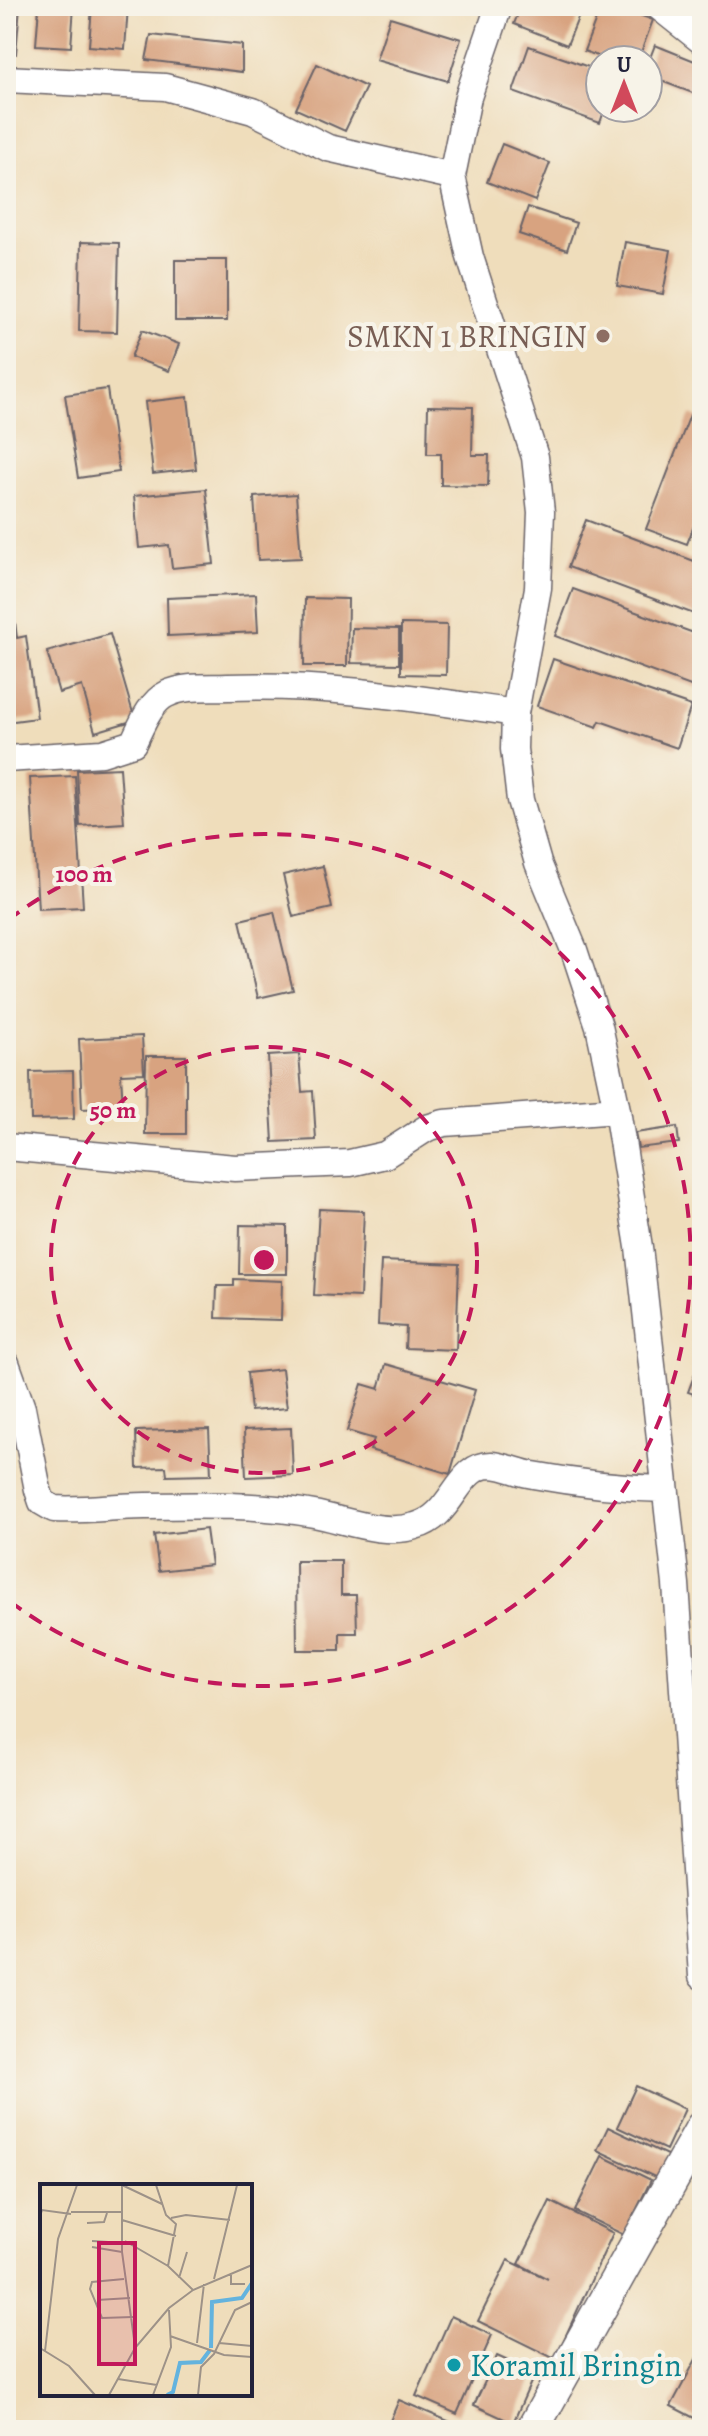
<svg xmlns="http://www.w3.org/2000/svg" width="708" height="2436" viewBox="0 0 708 2436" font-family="Alegreya,serif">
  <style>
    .building { fill: #d8a380 }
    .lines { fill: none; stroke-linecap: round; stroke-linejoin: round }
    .minor-casing { stroke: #6a6368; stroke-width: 29 }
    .tertiary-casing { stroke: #6a6368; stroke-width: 35 }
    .minor { stroke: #fff; stroke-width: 26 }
    .tertiary { stroke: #fff; stroke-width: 32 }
    .ring { fill: none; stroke: #c2185b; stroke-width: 4; stroke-dasharray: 14 10 }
    .education-dot { fill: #8d6e63; stroke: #f7f3e8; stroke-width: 3 }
    .culture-dot { fill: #0f9aa8; stroke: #f7f3e8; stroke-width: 3 }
    .labels { text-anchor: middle; stroke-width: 8; stroke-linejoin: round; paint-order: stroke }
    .education-label { font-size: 32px; fill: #785e54; stroke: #f7f3e8; text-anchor: end }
    .culture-label { font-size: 32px; fill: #0d838f; stroke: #f7f3e8; text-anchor: start }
    .inset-river { fill: none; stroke: #63b3de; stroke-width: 4 }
    .inset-road { fill: none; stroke: #9d9288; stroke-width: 2 }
    .view { fill: #c2185b; fill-opacity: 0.15; stroke: #c2185b; stroke-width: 4 }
    .inset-edge { fill: none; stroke: #22223b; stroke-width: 4 }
    .centre { fill: #c2185b; stroke: #f7f3e8; stroke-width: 4 }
    .ring-label { font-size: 24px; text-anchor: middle; font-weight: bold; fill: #c2185b; stroke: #f7f3e8; stroke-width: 8; stroke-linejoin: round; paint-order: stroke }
  </style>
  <rect width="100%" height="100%" fill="#f7f3e8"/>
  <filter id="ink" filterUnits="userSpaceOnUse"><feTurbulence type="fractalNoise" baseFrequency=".0125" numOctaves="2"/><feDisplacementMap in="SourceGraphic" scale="16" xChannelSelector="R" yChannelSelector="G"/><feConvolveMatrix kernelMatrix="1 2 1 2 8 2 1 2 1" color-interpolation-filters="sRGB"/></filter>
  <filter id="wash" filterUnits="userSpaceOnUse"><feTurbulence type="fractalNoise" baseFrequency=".006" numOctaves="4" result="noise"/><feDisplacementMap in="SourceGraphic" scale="32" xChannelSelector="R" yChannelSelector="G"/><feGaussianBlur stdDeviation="1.8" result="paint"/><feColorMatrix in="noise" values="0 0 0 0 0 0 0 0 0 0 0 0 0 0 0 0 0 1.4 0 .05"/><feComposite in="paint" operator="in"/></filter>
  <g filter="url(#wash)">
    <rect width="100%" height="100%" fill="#efddbb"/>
    <g id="blocks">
      <path class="building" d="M6 6H20L16 54 6 53Z
        M39 6H74L71 47 36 45Z
        M92 6H128L125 49 89 46Z
        M521 6H583L567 45 514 24Z
        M601 6H615L653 20 638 60H608L584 51Z
        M390 17 461 39 448 81 376 60Z
        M151 35 242 45V72L146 60Z
        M655 45 702 64V77L695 94 648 76V63Z
        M529 46 600 71V108H605L600 123 513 92Z
        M317 64 366 87 345 131 296 109Z
        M502 144 550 163 535 201 487 182Z
        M528 207 576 223 567 250 519 234Z
        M81 242 119 243 117 332 79 331Z
        M625 242 671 250 663 294 617 286Z
        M175 260H227V321H175Z
        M142 330 179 344 169 371 131 357Z
        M107 389 119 472 78 478 65 395Z
        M188 397 196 469 153 474 145 402Z
        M428 406 473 407 472 455H489L488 486 441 485V454H427Z
        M690 415 702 419V504L687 544 646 529Z
        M206 489 214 564 172 568 169 545 139 548 134 496Z
        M296 494 301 558 258 560 254 497Z
        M586 520 702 564V617L568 567Z
        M573 589 702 636V672L696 688 555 636Z
        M256 594 258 632 168 636 167 598Z
        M305 598 348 599 347 666H304Z
        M14 613 17 638 26 636 37 718 6 722V614Z
        M401 624 447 625 446 675 401 674Z
        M352 628 399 629V664L351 663Z
        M110 634 135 720 95 732 82 686 59 693 47 652Z
        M553 659 691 706 677 748 600 721 597 727 537 706Z
        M120 768 124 823 80 826 77 770Z
        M75 776 83 907 38 909 30 778Z
        M323 866 332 908 293 917 283 875Z
        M274 912 293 990 258 998 240 920Z
        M142 1036 144 1073 121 1074 123 1107 82 1109 79 1039Z
        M299 1054 302 1092 313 1091 316 1140 273 1142 268 1056Z
        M146 1056H186V1134H145Z
        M73 1071 74 1119 31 1120 30 1072Z
        M677 1127 679 1143 638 1148 635 1133Z
        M319 1209 364 1211 360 1297 314 1295Z
        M240 1225 287 1226V1274H239Z
        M381 1261 459 1264 456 1350 405 1348 406 1327 378 1325Z
        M234 1279 282 1281 281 1320 216 1318 217 1286H234Z
        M702 1355V1397L688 1392Z
        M386 1364 475 1390 450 1474 370 1450 374 1439 347 1431 362 1384 379 1389Z
        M282 1369 287 1408 251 1411 247 1373Z
        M291 1428 293 1475 246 1477 244 1430Z
        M209 1429 211 1475 167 1476 166 1467 137 1468 136 1431Z
        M206 1529 211 1565 159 1571 154 1535Z
        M296 1561H341V1595H356L357 1633H340V1650H297Z
        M636 2086 685 2109 666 2150 617 2127Z
        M608 2127 669 2156 659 2179 597 2150Z
        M602 2156 651 2180 624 2235 575 2211Z
        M550 2201 613 2233 555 2359 478 2321 508 2260 548 2279 519 2264Z
        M451 2316 492 2335 457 2414 416 2396Z
        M702 2348V2422L671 2406Z
        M497 2356 535 2373 513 2423 474 2405Z
        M399 2400 469 2430H386Z"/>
    </g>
  </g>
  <g filter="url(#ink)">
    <use href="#blocks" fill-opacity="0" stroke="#6a6368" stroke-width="2"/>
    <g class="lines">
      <g class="minor-casing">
        <path id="minor" d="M499 6 468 97 452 176 470 257 535 457 541 512 538 588 515 713 514 749 520 800 538 863 574 950 599 1026 617 1110 639 1247 676 1584 702 1976
          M658 6 702 41
          M6 79 165 87 253 111 328 148 452 176
          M6 759 102 753 133 743C141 727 150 702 167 694 185 685 208 688 228 687 325 683 419 699 515 713
          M6 1147 235 1168 350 1163 385 1155 427 1128 444 1123 617 1110
          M6 1363 22 1408 38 1490 42 1502 54 1509C84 1511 114 1506 145 1506 199 1505 261 1504 314 1514 346 1520 383 1536 415 1526 455 1516 456 1464 492 1465 506 1466 519 1473 533 1475 577 1483 621 1488 665 1489"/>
      </g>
      <g class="tertiary-casing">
        <path id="tertiary" d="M532 2430 702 2127"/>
      </g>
      <use href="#minor" class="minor"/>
      <use href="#tertiary" class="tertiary"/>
    </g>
  </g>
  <g class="ring">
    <circle cx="264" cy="1260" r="213"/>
    <path d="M8 920A426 426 0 1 1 8 1600"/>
  </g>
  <circle class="education-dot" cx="603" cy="336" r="8"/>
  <circle class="culture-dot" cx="454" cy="2365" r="8"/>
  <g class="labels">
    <g class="education-label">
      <text x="587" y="347">SMKN 1 BRINGIN</text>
    </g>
    <g class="culture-label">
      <text x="470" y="2376">Koramil Bringin</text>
    </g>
  </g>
  <g transform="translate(40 2184)">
    <rect width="212" height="212" fill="#efddbb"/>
    <path class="inset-river" d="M171 164 172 118 202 114 212 99M127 211 133 208 140 179 161 178 170 166"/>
    <path class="inset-road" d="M82 1V68L95 162M82 1 122 20M116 1 126 31 136 40 128 82M31 28H81M0 32 2 26 31 30M131 34 146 31 190 36M82 36 136 52M47 39 64 38 67 29M52 57 85 59M85 57 128 82 153 106M52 63 82 68M191 89V100H205M139 94 147 68M84 95 52 98 50 105 62 134 93 133M174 95 197 1M57 116 90 114M130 152 184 171 212 173M157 159 164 100M179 159 212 162M0 164 29 182 55 211M5 167 18 55 37 1M78 195 117 201M69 211 95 164 129 124 153 106 212 81M113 211 131 163 129 126M158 211 161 183 174 170 195 126 212 118"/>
    <path class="view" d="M59 59H95V180H59Z"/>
    <rect width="212" height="212" class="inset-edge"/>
  </g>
  <circle cx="264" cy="1260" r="12" class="centre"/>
  <g class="ring-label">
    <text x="84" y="882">100 m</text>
    <text x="113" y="1118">50 m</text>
  </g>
  <rect width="708" height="2436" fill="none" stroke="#f7f3e8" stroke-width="32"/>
  <g transform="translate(624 84)"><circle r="38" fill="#f7f3e8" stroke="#a29fa3" stroke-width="2"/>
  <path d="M0-6L14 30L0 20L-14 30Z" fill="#d1495b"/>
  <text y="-12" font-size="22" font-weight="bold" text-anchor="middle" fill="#22223b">U</text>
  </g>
</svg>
